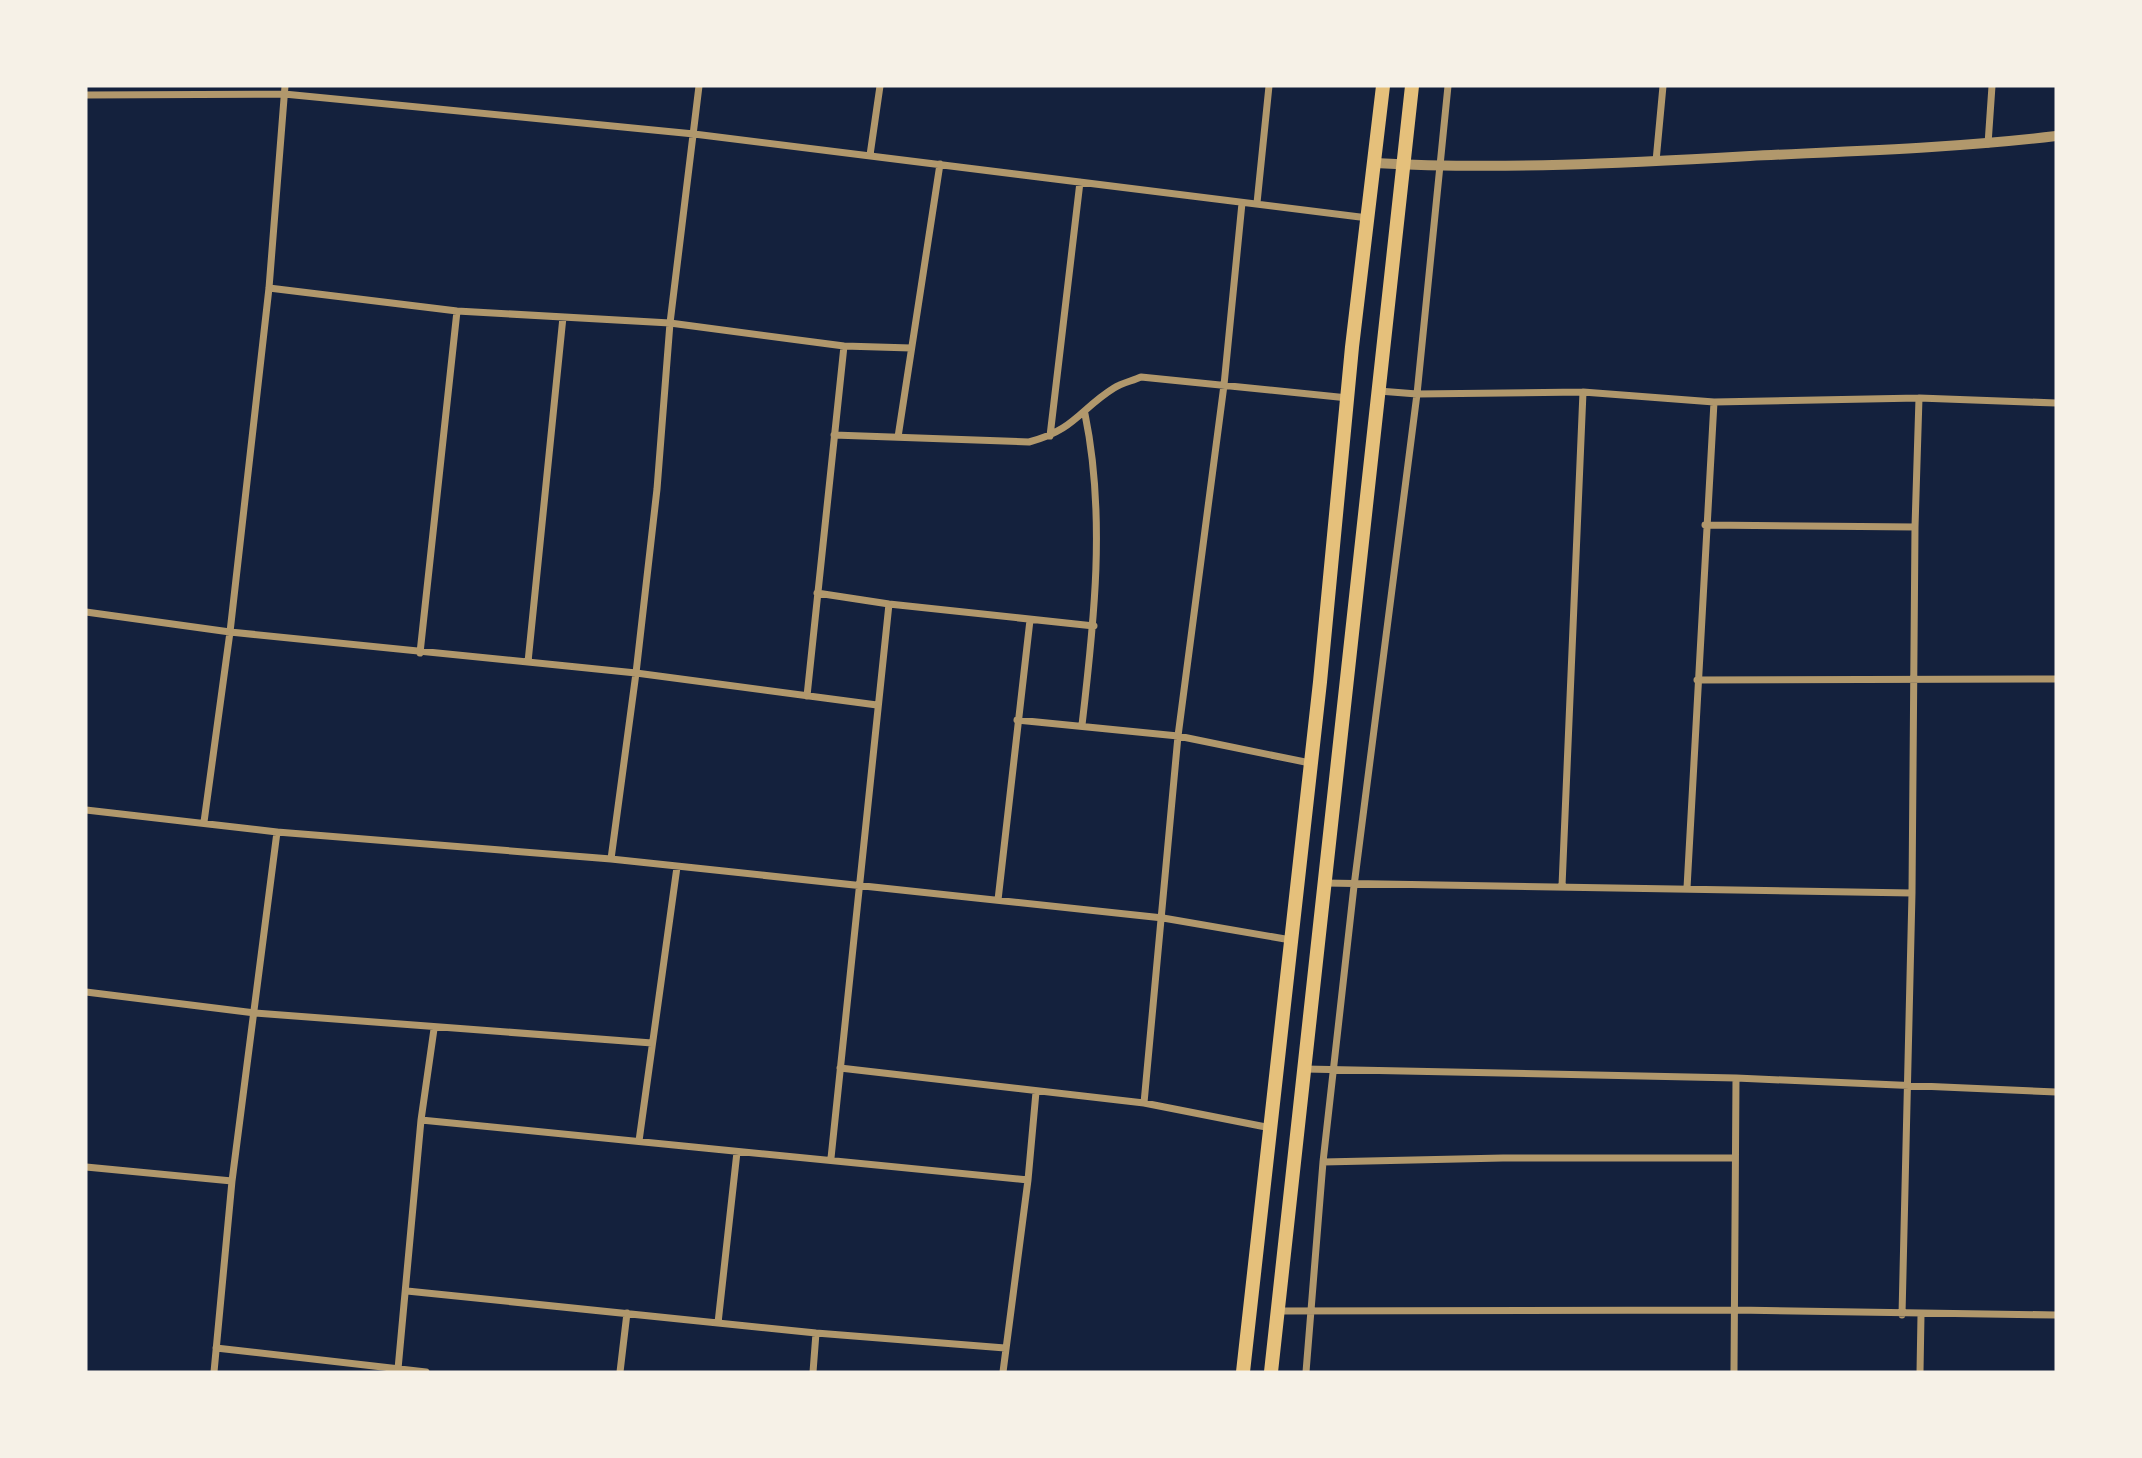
<svg xmlns="http://www.w3.org/2000/svg" width="2142" height="1458" viewBox="0 0 2142 1458" font-family="Cabin,sans-serif">
  <style>
    .lines { fill: none; stroke-linecap: round; stroke-linejoin: round }
    .minor { stroke: #b1986c; stroke-width: 7 }
    .tertiary { stroke: #b1986c; stroke-width: 10 }
    .primary { stroke: #e5c07b; stroke-width: 14 }
  </style>
  <rect width="100%" height="100%" fill="#14213d"/>
  <g class="lines">
    <path class="minor" d="M86 95 284 94 694 134 1368 218
      M1988 144 1992 86
      M870 155 880 86
      M1656 161 1663 86
      M1257 203 1269 86
      M269 288 457 311 670 323 844 346 911 348
      M1379 391 1417 394 1583 392 1714 402 1919 398 2056 403
      M834 435 1029 442C1075 430 1080 409 1114 388 1122 383 1132 381 1141 377L1348 398
      M1050 436 1080 182
      M898 437 940 164
      M1705 525 1915 527
      M817 593 889 604 1094 626
      M86 612 230 632 636 673 877 705
      M420 653 457 311
      M528 662 563 317
      M1697 680 2056 679
      M807 696 844 346
      M1017 720 1178 736 1310 763
      M1082 725C1094 623 1106 516 1085 414
      M86 810 277 832 611 859 1163 918 1291 940
      M204 822 230 632 269 288 285 86
      M611 859 636 673 657 489 670 323 699 86
      M1325 883 1912 893
      M1562 886 1583 392
      M1687 888 1714 402
      M998 900 1030 620
      M86 992 255 1013 652 1043
      M840 1068 1144 1103 1271 1128
      M1305 1069 1736 1078 2056 1092
      M1144 1103 1178 736 1224 385 1242 203
      M421 1120 1028 1180
      M639 1141 677 867
      M831 1158 889 604
      M1323 1162 1503 1158H1734
      M86 1167 232 1181
      M407 1291 816 1333 1005 1348
      M1278 1311 1736 1310 2056 1315
      M1902 1315 1912 893 1915 527 1919 398
      M718 1323 737 1152
      M216 1348 426 1372
      M398 1369 421 1120 434 1029
      M214 1372 232 1181 277 832
      M620 1372 627 1313
      M813 1372 816 1333
      M1003 1372 1028 1180 1036 1092
      M1306 1372 1323 1162 1354 886 1417 394 1448 86
      M1734 1372 1736 1078
      M1920 1372 1921 1315"/>
    <path class="tertiary" d="M1375 163C1499 170 1626 163 1750 156 1852 151 1955 148 2056 136"/>
    <path class="primary" d="M1243 1372 1320 682 1352 347 1383 86
      M1271 1372 1412 86"/>
  </g>
  <rect width="2142" height="1458" fill="none" stroke="#f6f1e7" stroke-width="175"/>
</svg>
